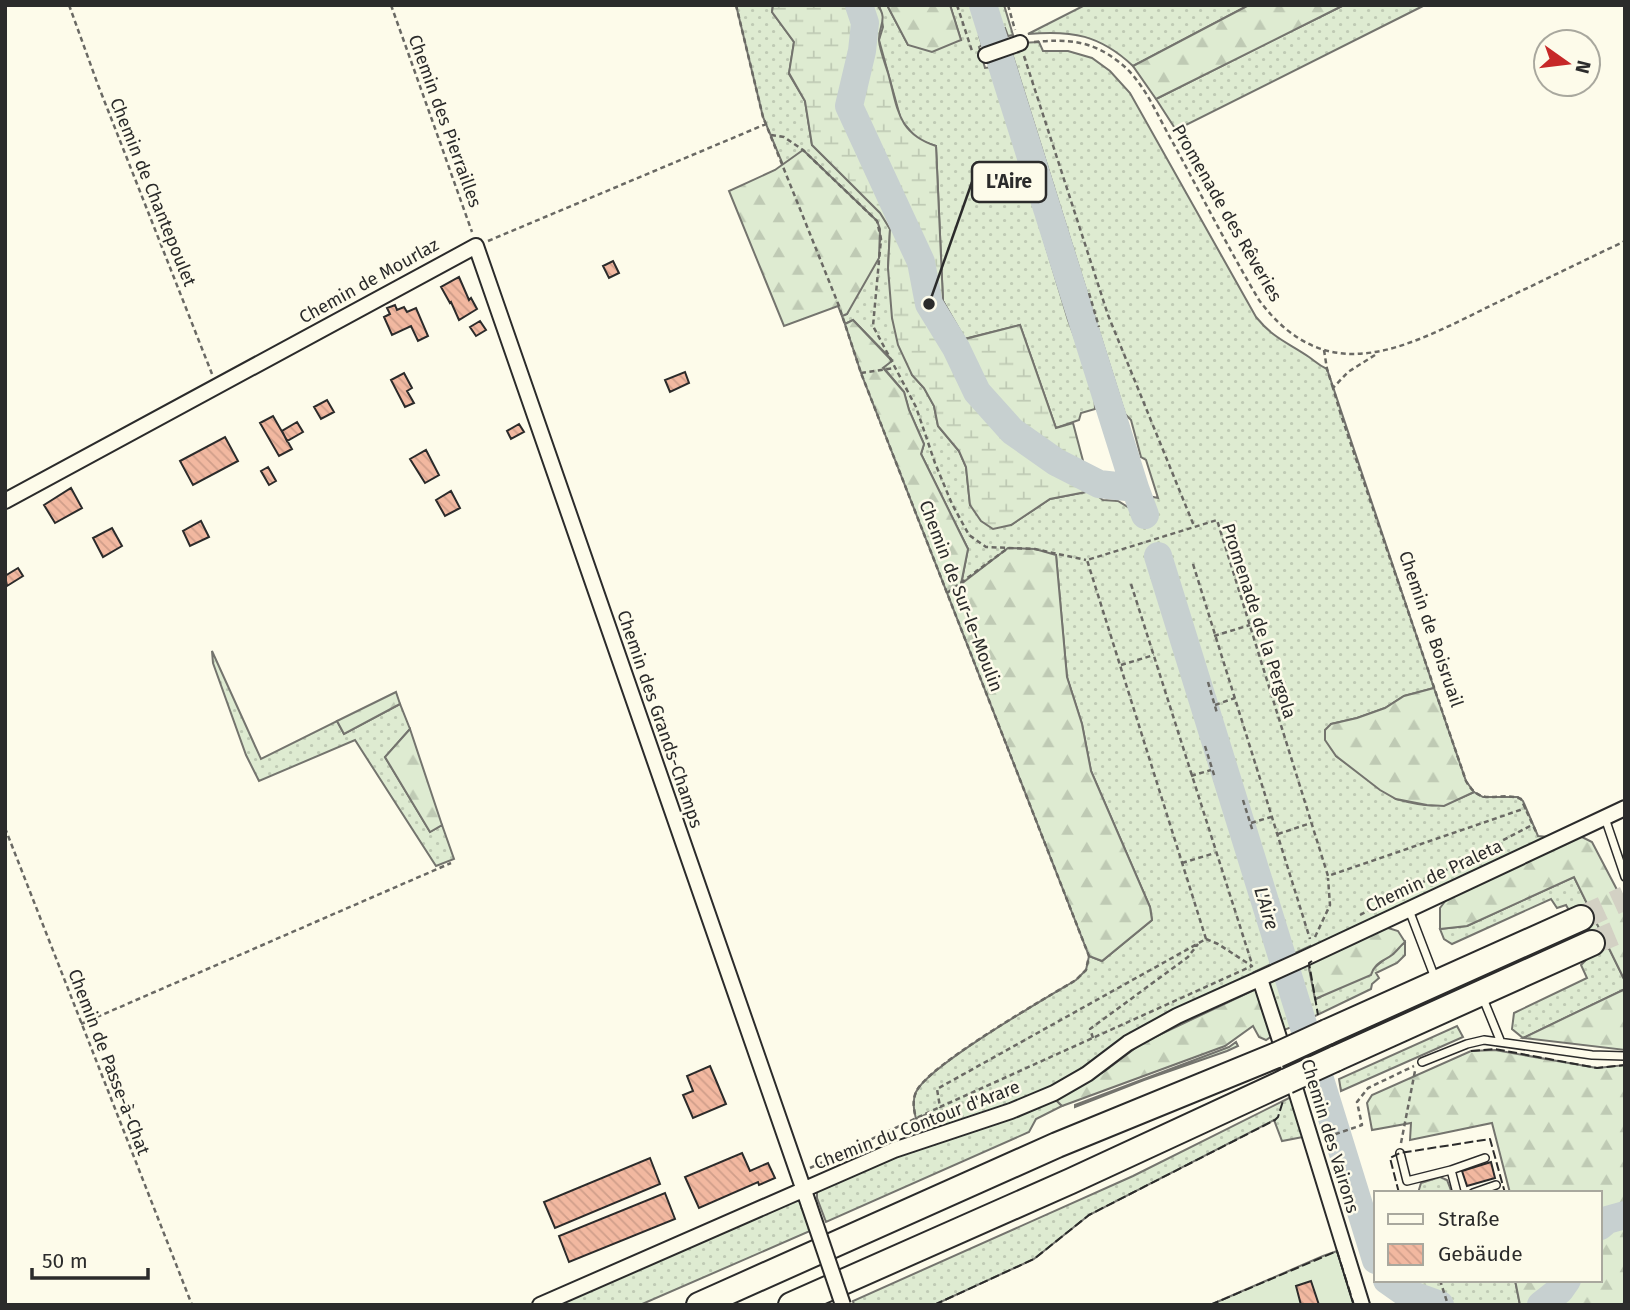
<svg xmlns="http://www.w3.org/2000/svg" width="1630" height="1310" viewBox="0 0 1630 1310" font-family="'Fira Sans',sans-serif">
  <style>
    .grass { fill: url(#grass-dots); stroke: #74746e; stroke-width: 2 }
    .forest { fill: url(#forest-firs); stroke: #74746e; stroke-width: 2 }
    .wetland { fill: url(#wetland-marsh); stroke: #74746e; stroke-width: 2 }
    .garden { fill: #deebd1; stroke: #74746e; stroke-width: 2 }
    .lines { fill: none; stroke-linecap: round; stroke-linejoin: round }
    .river { stroke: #c7d0d0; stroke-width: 28 }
    .building { fill: url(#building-back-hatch); stroke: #2b2b2b; stroke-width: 2 }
    .highway-tunnel { stroke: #d3d1c4; stroke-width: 24; stroke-dasharray: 24 12; stroke-linecap: butt }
    .lane-casing { stroke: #2b2b2b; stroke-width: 10 }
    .street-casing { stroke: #2b2b2b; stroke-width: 18 }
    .highway-casing { stroke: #2b2b2b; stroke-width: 28 }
    .path { stroke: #6a6964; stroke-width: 2.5; stroke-dasharray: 5 3.5; stroke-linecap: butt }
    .lane { stroke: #fdfbea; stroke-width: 7 }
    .street { stroke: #fdfbea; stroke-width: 14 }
    .highway { stroke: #fdfbea; stroke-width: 24 }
    .street-bridge-casing { stroke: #2b2b2b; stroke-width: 18; stroke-linecap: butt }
    .highway-bridge-casing { stroke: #2b2b2b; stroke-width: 28; stroke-linecap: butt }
    .street-bridge { stroke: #fdfbea; stroke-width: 14 }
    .highway-bridge { stroke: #fdfbea; stroke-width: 24 }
    .fence { stroke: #2b2b2b; stroke-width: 2; stroke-dasharray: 9 3.5; stroke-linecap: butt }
    .labels { text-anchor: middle; stroke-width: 5; stroke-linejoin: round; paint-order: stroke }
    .street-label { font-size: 18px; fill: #2b2b2b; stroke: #fdfbea }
    .water-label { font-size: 19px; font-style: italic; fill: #2b2b2b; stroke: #fdfbea }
    .leader { fill: none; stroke: #2b2b2b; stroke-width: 2.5 }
    .callout-dot { fill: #2b2b2b; stroke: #fdfbea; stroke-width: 2.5 }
    .callout { fill: #fdfbea; stroke: #2b2b2b; stroke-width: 2.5 }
    .callout-label { font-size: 19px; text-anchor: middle; font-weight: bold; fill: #2b2b2b }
  </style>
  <defs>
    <pattern id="grass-dots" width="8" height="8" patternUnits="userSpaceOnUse" patternTransform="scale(1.75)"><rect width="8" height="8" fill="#deebd1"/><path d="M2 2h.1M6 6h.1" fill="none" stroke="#bfcab4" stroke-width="1.8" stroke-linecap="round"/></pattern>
    <pattern id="forest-firs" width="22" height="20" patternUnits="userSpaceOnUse" patternTransform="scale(1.75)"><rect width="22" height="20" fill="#deebd1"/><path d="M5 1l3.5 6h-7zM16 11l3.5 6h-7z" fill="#bfcab4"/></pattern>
    <pattern id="wetland-marsh" width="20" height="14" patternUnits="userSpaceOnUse" patternTransform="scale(1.75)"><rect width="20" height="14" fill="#deebd1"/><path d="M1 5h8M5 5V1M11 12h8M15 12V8" fill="none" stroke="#bfcab4"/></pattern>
    <pattern id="building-back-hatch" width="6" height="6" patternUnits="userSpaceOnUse" patternTransform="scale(1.75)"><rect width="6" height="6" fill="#f2b8a0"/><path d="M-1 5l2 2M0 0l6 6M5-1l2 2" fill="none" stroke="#d09e8a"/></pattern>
  </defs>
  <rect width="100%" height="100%" fill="#fdfbea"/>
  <path class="grass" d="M736 5H773L772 12 794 42 789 74 805 101 812 145 881 213 890 229 888 268 912 375 924 388 934 406 938 426 959 451 966 467 970 505 1011 525 1050 499 1091 491 1103 500 1118 501 1144 517 1153 497 1158 498 1146 460 1141 457 1131 420 1125 414 1010 47 1020 43 1039 42 1043 51H1068L1092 58 1110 71 1130 93 1256 317C1274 339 1287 342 1309 357 1316 362 1318 365 1327 369L1434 688 1404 696 1385 708 1357 718 1331 724 1336 756 1396 799C1433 809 1439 808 1474 792L1483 797H1518L1523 801 1538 836 1548 837 1310 956V946L1254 972 1260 979 1177 1016 1087 1074 929 1139 924 1122 931 1119V1112L916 1119C914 1110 912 1101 916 1092 928 1066 1046 998 1076 980L1086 970 1089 956 1102 961 1152 920 1150 907 1091 771 1082 724 1067 677 1056 555 961 585 968 549 921 454 924 444 909 410 904 392 883 367 892 360 853 320 845 324 842 316 847 314 881 239 877 221 804 151 783 165 763 117Z
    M877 5H887L908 45 961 40 950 5H976L985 34 979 36 982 45 979 47 985 68 992 67 1068 320 1094 389 1095 409 1081 413 1079 420 1056 428 1020 325 964 339 943 301 936 146 918 140 901 120 879 40 883 27 880 8Z
    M992 5H1004L1013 35 1008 36 1005 28 1000 29Z
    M1085 5H1249L1133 66C1100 35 1072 30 1028 34Z
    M1344 5H1425L1176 130 1156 99Z
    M212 651 261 759 337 721 344 734 400 704 410 729 385 757 430 832 442 825 454 859 436 866 355 740 259 781 246 755 213 663Z
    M1574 877 1625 981V989L1523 1038 1512 1029 1514 1013 1587 978 1581 965 1594 952 1582 935 1574 936 1580 930 1566 905 1557 908 1551 899 1452 944 1444 939 1440 929 1467 926Z
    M1405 942V955L1397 963 1376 973 1379 978 1372 984 1371 989 1311 1018 1296 968 1308 963 1316 999 1373 969Z
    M1279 977 1294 1026 1282 1031 1268 982Z
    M1457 1026 1463 1037 1341 1091 1339 1079Z
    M1236 1042 1238 1046 1227 1051 1144 1080 1075 1107V1105L1229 1047Z
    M1291 1097 1303 1137 1282 1141 1274 1120 1089 1215 1034 1259 934 1305H854L853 1301 1133 1176Z
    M1056 1100 1062 1106 1036 1119 1029 1132 826 1222 817 1198V1190L875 1164Z
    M1440 1177 1447 1180 1452 1193H1418L1421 1183Z
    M797 1199 800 1202 810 1231 640 1305H555Z
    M1416 1280H1515L1520 1305H1423Z"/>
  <path class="forest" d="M887 5H950L961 40 932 52 908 45Z
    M1249 5H1344L1156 99 1133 66Z
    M803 150 877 221 880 229 879 258 847 314 842 316 838 306 784 326 729 191 775 170Z
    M853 320 892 361 883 368 904 392 909 410 924 444 921 454 968 549 961 584 1008 548 1035 549 1056 555 1067 677 1082 724 1091 771 1150 907 1152 920 1102 961 1089 956 861 373 845 324Z
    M1434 688 1466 781 1474 792 1444 806 1427 805 1396 799 1380 790 1336 756 1325 740V730L1331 724 1357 718 1385 708 1404 696Z
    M396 692 400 704 344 734 337 721Z
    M410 729 442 825 430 832 385 757Z
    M1580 836 1592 842 1625 905V981L1574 877 1467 926 1440 929V908L1446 900Z
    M1385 927 1398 931 1405 942C1401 945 1397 951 1392 955 1384 961 1375 962 1371 975L1315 999 1308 963Z
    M1256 989 1272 1036 1266 1040 1259 1037 1253 1026 1225 1046 1062 1106 1056 1100 1105 1071 1142 1043Z
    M1625 989V1050L1523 1038Z
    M1495 1050 1597 1068 1625 1065V1305H1520L1515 1280H1600V1193H1510L1492 1123 1410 1140 1411 1123 1372 1130 1367 1103 1372 1095 1471 1051Z"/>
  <path class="wetland" d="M773 5H877C889 18 878 27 879 41 880 51 885 63 888 73 898 109 897 133 936 146L943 301 965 339 1020 325 1056 428 1073 423 1091 491 1050 499 1011 525 993 529 981 521 970 505 966 467 959 451 938 426 934 406 924 388 912 375 898 345 892 318 888 268 890 229 880 213 812 145 805 101 789 73 794 42 772 12Z"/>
  <path class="garden" d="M1337 1251 1354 1305H1210L1323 1256Z"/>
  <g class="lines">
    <path class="river" d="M859 5 865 23 862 51 849 106 921 262 929 304 956 348 977 392 1012 431 1056 462 1099 484 1135 488 1145 515
      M983 5 1135 488
      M1158 556 1376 1260
      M1600 1226 1607 1220 1625 1215
      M1387 1280 1404 1292 1440 1305
      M1541 1305 1560 1290 1567 1280"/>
  </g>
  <path class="building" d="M613 261 619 273 609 278 603 266Z
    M459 277 469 300 471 298 477 309 459 320 451 302 450 303 441 287Z
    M395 305 397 310 404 307 407 312 416 308 428 336 418 341 411 326 392 335 384 317 390 314 387 308Z
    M480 321 486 330 476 336 470 327Z
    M685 372 689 383 670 392 665 380Z
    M404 373 412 388 407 391 414 403 405 407 391 380Z
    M327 400 334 412 321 419 314 407Z
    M273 416 292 449 279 456 260 423Z
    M297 422 303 432 287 441 282 431Z
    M519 424 524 432 511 439 507 431Z
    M225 437 238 461 193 485 180 461Z
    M426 450 439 475 425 483 410 459Z
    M268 467 276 481 269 485 261 471Z
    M71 488 82 508 55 523 44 505Z
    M451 491 460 508 445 516 436 500Z
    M201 521 209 537 190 546 183 531Z
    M112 528 122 546 103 557 93 538Z
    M18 568 23 576 7 586 5 576Z
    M710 1066 726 1104 693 1118 683 1095 693 1091 687 1076Z
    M742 1153 750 1171 768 1163 775 1178 759 1185 758 1182 699 1208 685 1177Z
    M650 1158 660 1184 555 1228 544 1202Z
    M1491 1162 1495 1178 1467 1186 1462 1171Z
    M665 1193 675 1219 569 1262 559 1236Z
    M1311 1281 1319 1305H1301L1296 1286Z"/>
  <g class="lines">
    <path class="highway-tunnel" d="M1581 918 1625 898
      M1592 943 1625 929"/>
    <g class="lane-casing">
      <path id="lane" d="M1605 818 1625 877
        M1409 910 1435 978
        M1482 996 1500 1040
        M1422 1062 1467 1044 1484 1040 1592 1055 1625 1056
        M1400 1153 1407 1181 1451 1170 1457 1193
        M1451 1170 1485 1158
        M1473 1193 1496 1185"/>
    </g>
    <g class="street-casing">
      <path id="street" d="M986 55 1020 43
        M5 501 476 246 809 1205
        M1260 979 1288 1065 1362 1305
        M540 1305 894 1150 1011 1111 1054 1093 1087 1074 1128 1043 1177 1016 1301 960 1625 808"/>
    </g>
    <g class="highway-casing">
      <path id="highway" d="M1327 1032 1581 918
        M1335 1059 1592 943
        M699 1305 1057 1145 1277 1055
        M791 1305 1071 1181 1287 1081"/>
    </g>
    <path class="path" d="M69 5 98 85 212 374
      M391 5 472 232
      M736 5 763 117 839 306 861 373 1089 956 1086 970 1076 980C1046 998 928 1065 916 1092 912 1101 914 1110 916 1119
      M957 5 972 51
      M1008 5 1015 30
      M1034 42C1067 39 1091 40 1119 62 1144 81 1157 115 1172 141 1201 194 1228 248 1259 300 1329 394 1410 345 1494 304 1538 283 1581 262 1625 241
      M1024 56 1108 315 1194 526
      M771 135 784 137 803 150 877 221 881 239 873 326 916 407 935 463 952 504 969 535 986 547 1035 549 1086 560
      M488 241 766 124
      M1089 293 1099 327
      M1324 350 1327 369 1333 388
      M1375 355 1348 372 1333 388 1341 415 1466 781C1482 809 1498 790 1521 799L1537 834
      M861 373 895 368
      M1193 564 1310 939
      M1131 584 1252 964
      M947 593 1008 548
      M1214 636 1250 625
      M1121 665 1154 655
      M1208 682 1217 713
      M1215 705 1235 698
      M1205 746 1215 778
      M1191 776 1211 770
      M1243 800 1253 832
      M1251 823 1271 817
      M5 828 192 1305
      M1278 834 1311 823
      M1182 863 1215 853
      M1360 915 1532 825
      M1315 937 1330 905 1328 878
      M1206 939 1087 560 1217 520 1328 876 1526 808
      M1206 939 1218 944 1252 966 940 1107 937 1089Z
      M81 1024 451 863
      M1093 1038 1090 1029 1188 957 1198 944
      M1327 1137 1362 1125 1357 1102 1368 1088 1414 1066
      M1401 1143 1415 1071
      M810 1168 940 1107
      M1440 1280 1448 1305"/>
    <use href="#lane" class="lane"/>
    <use href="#street" class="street"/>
    <use href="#highway" class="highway"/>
    <g class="street-bridge-casing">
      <path id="street-bridge" d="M809 1205 843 1305"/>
    </g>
    <g class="highway-bridge-casing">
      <path id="highway-bridge" d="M1277 1055 1327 1032
        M1287 1081 1335 1059"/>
    </g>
    <use href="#street-bridge" class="street-bridge"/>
    <use href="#highway-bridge" class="highway-bridge"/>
    <path class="fence" d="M1312 961 1309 963 1318 1015
      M1471 1051 1495 1049 1597 1068 1625 1065
      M1399 1193 1390 1158 1400 1153 1490 1139 1505 1193
      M934 1305 1034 1259 1089 1215 1275 1120 1278 1117 1283 1101
      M1210 1305 1337 1251 1354 1305"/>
  </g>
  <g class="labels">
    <g class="street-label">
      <text transform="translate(445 121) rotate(70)" y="6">Chemin des Pierrailles</text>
      <text transform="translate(153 192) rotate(68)" y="6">Chemin de Chantepoulet</text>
      <text transform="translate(1227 213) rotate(60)" y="6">Promenade des Rêveries</text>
      <text transform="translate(369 281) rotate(-29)" y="6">Chemin de Mourlaz</text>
      <text transform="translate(961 596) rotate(69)" y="6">Chemin de Sur-le-Moulin</text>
      <text transform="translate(1259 621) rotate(72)" y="6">Promenade de la Pergola</text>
      <text transform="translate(1431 629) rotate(71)" y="6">Chemin de Boisruail</text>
      <text transform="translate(660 719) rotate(71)" y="6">Chemin des Grands-Champs</text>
      <text transform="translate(1434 876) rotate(-25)" y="6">Chemin de Praleta</text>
      <text transform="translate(109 1062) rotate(69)" y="6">Chemin de Passe-à-Chat</text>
      <text transform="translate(917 1125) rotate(-21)" y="6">Chemin du Contour d'Arare</text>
      <text transform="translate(1330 1136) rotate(73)" y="6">Chemin des Vairons</text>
    </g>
    <g class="water-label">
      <text transform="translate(1267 908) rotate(73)" y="7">L'Aire</text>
    </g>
  </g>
  <path class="leader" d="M929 304L972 182"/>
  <circle class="callout-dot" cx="929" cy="304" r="7"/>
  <rect class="callout" x="972" y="162" width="74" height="40" rx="7"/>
  <g class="callout-label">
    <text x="1009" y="188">L'Aire</text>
  </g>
  <rect width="1630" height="1310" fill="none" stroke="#2b2b2b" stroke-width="14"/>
  <rect x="1374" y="1191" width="228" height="91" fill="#fdfbea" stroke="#a9a89e" stroke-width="2"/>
  <rect x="1388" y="1214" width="35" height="10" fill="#fdfbea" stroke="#a9a89e" stroke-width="2"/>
  <text x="1438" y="1226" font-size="21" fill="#2b2b2b">Straße</text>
  <rect x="1388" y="1244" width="35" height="21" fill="url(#building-back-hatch)" stroke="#a9a89e" stroke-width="2"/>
  <text x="1438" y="1261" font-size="21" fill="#2b2b2b">Gebäude</text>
  <g transform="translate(1567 63) rotate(104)"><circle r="33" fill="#fdfbea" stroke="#a9a89e" stroke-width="2"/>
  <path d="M0-5L12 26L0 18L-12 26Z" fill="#c62828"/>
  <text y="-10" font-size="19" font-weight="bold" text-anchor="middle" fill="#2b2b2b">N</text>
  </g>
  <path d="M32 1268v10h116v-10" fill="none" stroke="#2b2b2b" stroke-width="3.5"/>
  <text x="42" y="1268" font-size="21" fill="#2b2b2b" stroke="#fdfbea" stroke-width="5" paint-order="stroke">50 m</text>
</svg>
